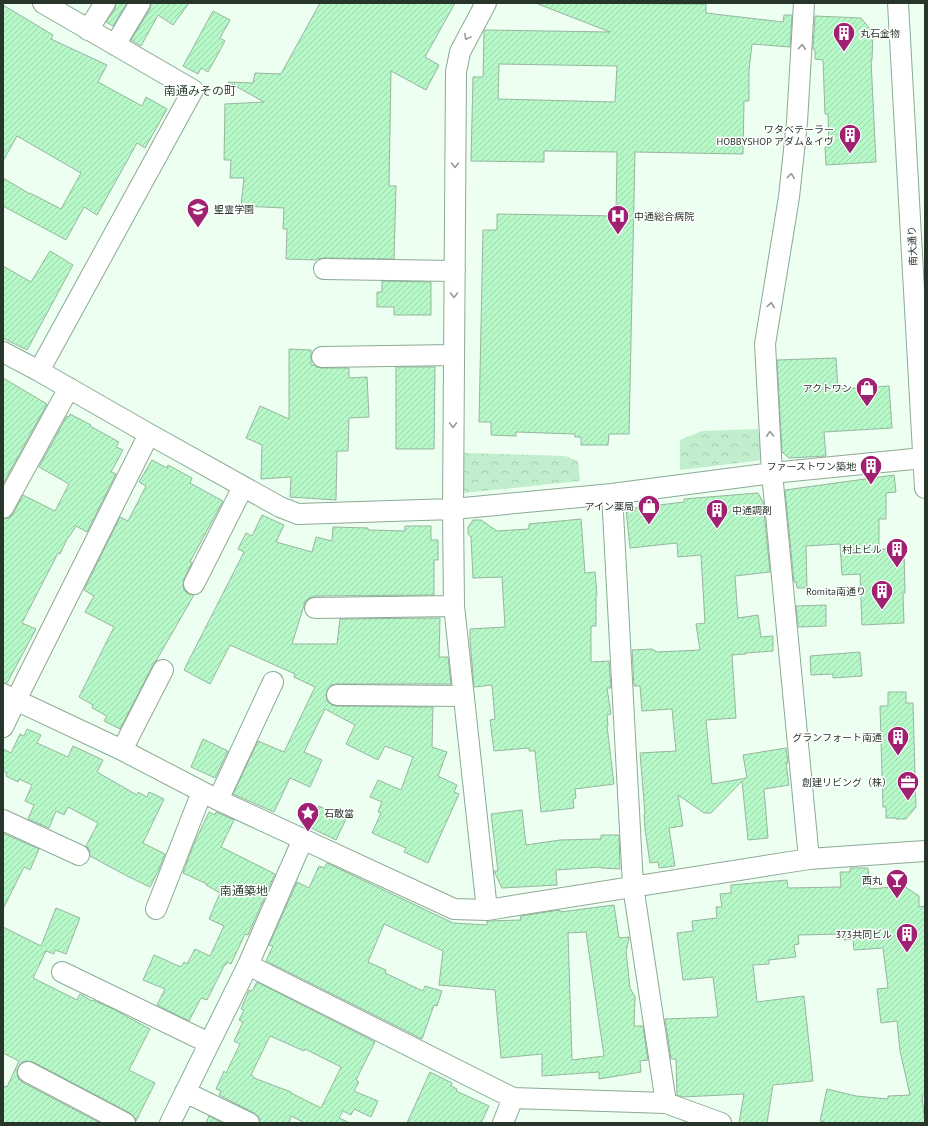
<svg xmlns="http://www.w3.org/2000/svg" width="928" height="1126" viewBox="0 0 928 1126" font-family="'PT Sans','Noto Sans JP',sans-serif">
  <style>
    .park { fill: url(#park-crowns) }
    .building { fill: url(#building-hatch); stroke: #97b69f; fill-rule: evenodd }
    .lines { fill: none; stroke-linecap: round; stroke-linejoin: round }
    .minor-casing { stroke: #8caa94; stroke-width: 22 }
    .minor { stroke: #fff; stroke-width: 20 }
    .oneway { stroke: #949a95 }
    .labels { text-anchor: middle; stroke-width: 3; stroke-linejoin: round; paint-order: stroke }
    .poi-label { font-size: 10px; fill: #28352b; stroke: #fff; text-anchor: end }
    .street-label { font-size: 10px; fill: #28352b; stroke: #fff }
    .quarter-label { font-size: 12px; fill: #284330; stroke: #fff }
  </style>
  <defs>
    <pattern id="park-crowns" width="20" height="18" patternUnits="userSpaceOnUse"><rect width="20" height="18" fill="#c1eecc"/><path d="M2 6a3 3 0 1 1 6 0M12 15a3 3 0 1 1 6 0" fill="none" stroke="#a6cdaf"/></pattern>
    <pattern id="building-hatch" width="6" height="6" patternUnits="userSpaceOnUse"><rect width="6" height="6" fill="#b6f8c8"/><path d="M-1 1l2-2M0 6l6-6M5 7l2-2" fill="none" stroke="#9cd5ac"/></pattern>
  </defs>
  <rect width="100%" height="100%" fill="#ecfff0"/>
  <path class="park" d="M758 429 763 460 680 470V440L702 431Z
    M464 453 565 456 578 461 580 481 464 493Z"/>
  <path class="building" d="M116 3H127L113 26 106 22 115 9Z
    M151 3H189L173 25 158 15 141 46 131 40 150 9Z
    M320 3H455L425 57 439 65 426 90 391 71 389 186H396L394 259 324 258 316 259V260L286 259 287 229H283L284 208 241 206 244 178H230L231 160H224L225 104 264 102 228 82 253 83 255 73 281 74Z
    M538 3 706 4V13L783 22 784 15H792L790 47 752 44 749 70V101H744L743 154 635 152 629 434H609L608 445H581V437H575V434L516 432V436L491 435V422H479L483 230H497V214L616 216 617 152 544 151V162L471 161 473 77H483L484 32 485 30 610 32 538 4ZM499 64 617 66 615 102 498 99Z
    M3 5 53 35 51 39 107 65 98 82 142 106 146 97 167 109 145 148 137 143 97 215 84 207 66 240 3 206V178L30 194V193L61 209 81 173 17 136 3 161Z
    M213 11 230 20 220 38 225 41 208 72 201 68 198 74 183 66Z
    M815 16 861 18 873 33 872 60H871L876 162 826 165 825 147H829L828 114H825L823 60 815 59V50L813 49Z
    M50 251 73 265 27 350 3 338V266L31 282Z
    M382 281 431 282V315H394V307H377V292H382Z
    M289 349 311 350V365H314L317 367 322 368H349V378L367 377 369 417 349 418 348 451H337L336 500 290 497 291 477 261 479 262 445 246 438 260 406 289 419Z
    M836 358 838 389 889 386 892 428 824 432 826 456 789 458 782 452 777 360Z
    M396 367H435L434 449H396Z
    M3 378 47 404 3 484Z
    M70 414 91 425 90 426 119 442 116 447 123 450 111 472 116 474 87 532 76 526 69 537H68L60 554 58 553 22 623 36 629 7 683H3V519L9 518 13 514 23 495 55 511 69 484 39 467 67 416 69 417Z
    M152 460 167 468 168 465 192 478 190 483 223 501 190 562 192 563 184 579 183 585 184 590 188 594 194 595 156 661 153 665 120 729 104 721 107 716 92 708 93 705 79 697 114 627 85 612 94 596 84 590 120 517 128 521 146 486 139 482Z
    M894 475 896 492 886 493V519H879V549H904L905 593H903L904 623 862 625 860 574 842 575 840 544 806 546 807 588H797L796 582H794L785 490Z
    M758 493 763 502 770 572 735 576 738 618 758 615 761 637 773 636V651L746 653V654L732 655 736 718 706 720 712 784 747 778 743 755 786 748 788 763H786L789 785 764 789 768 838 748 840 742 781 711 813H704L678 795 683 826 669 828 675 866 659 868 658 862 650 863 645 829 644 814H645L640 753 676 751 672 709 642 711 640 686H634L632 650 652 649 657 652 700 650 696 624 705 623 701 555 678 557 677 543 630 548 626 509 684 502V499Z
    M262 515 284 525 276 542 312 552 316 537 332 541 333 527 368 528V530L405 531V526H431V540H438V560H434V595L315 596 309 598 305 602 292 644H337L340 619 440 618 439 657H448L451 684H337L331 685 327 690 326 695 327 701 332 705 337 706 433 707 432 747 447 752 438 776 457 785 454 792 459 794 428 863 404 852 406 848 372 833 381 813 378 812 382 802 370 797 378 780 401 790 413 757 385 746 378 760 346 744 355 725 325 709 304 752 322 760 310 787 290 778 274 812 233 794 258 741 284 752 315 687 294 677 295 674 230 645 210 684 184 670 244 552 238 549 246 533 252 536Z
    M581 519 585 573 595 572 597 595H596V626H591V662L609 661 611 688H607L611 714 607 715 608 726H607L614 784 575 789 576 798 573 799 574 808 541 812 535 751H529V748L494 751 490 720 495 719 492 685 474 687 470 640V629L505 627 502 577 473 578 471 537 468 534V527L473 520H481L497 531 529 529V524Z
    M826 605V626L798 627 796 606Z
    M860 652 862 676 833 678V674L811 675 810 656Z
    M888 692H906V703H913L916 807 906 819H896V818H886V807H883L880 706H888Z
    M27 729 41 735 37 743 68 757 73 746 103 760 97 772 137 795 138 792 147 797 149 792 164 799 143 843 165 854 159 869 150 887 127 876 90 856 89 849 86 846 98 823 68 807 64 815 56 811 49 828 28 819 34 805 25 801 32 785 19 779 18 782 6 776 7 773 3 771V749L11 753 20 734 24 736Z
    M203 739 228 751 215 778 191 767Z
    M319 806 346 819 336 840 309 827Z
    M522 810 526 845 560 840 601 839V835H619L620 869 601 868V867L556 870 557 885 502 888 494 871H498L491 814Z
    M209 812 215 815 216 812 234 820 221 847 275 874 248 935 245 934 231 964 227 962 226 965 225 964 207 1000 201 998 189 1021 157 1005 165 989 143 980 154 955 181 967 184 962 187 964 195 949 210 956 224 926 209 919 220 893 206 885 207 884 183 873 193 846Z
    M3 833 39 849 30 870 24 867 3 909Z
    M327 863 453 923 487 925V921L521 920 520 916 560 910V912L614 905 619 938 629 937V939L626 951 630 988 635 997 634 1026H643L648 1060 640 1061 641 1072 599 1079V1072L542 1076V1054L501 1058 495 990 439 985 443 951 384 924 368 962 386 970 385 973 423 991 425 986 442 991 437 1006 434 1005 422 1039 266 961 273 946 269 945 297 882 309 888 319 866 324 868ZM586 932 604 1056 572 1060 568 933Z
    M850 868H868L870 889 904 886 919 896V907L925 906V1096H922L925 1123H829L820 1121 827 1089 856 1096 888 1099V1096L910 1095 900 1051 897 1021 881 1023 877 989 888 988 883 948 854 950 853 939 844 940 843 934 798 935 799 944 794 945 796 957 769 960V964L753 965 757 1002 804 996 813 1081 773 1085 767 1123H739L744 1094 682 1097 677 1095 676 1059H671L665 1019 718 1017 713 977 683 980 677 933 693 931 692 921 717 918 716 907H722L720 894 731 893V885L787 880 788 888 841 887 840 872H850Z
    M56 908 80 918 66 954 55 950 54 954 46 951 33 978 77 1000 80 994 92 1001 93 1000 115 1010 150 1029 129 1070 155 1083 136 1121 134 1117 130 1113 33 1062 28 1061 22 1062 18 1067 17 1072 18 1078 22 1082 100 1123H3V1086L7 1087 19 1061 3 1053V927L41 946Z
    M257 982 375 1042 356 1080 359 1082 354 1091 378 1101 371 1117 354 1109 351 1115 343 1111 339 1118 350 1123H305L291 1116 289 1123H260L259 1117 254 1113 219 1095 221 1091 216 1089 224 1071 226 1073 240 1044 234 1041 243 1022 239 1020 244 1010 241 1009 249 990 252 991ZM270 1036 304 1051 305 1049 341 1067 321 1108 291 1093V1092L254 1078V1077L251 1075Z
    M430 1072 452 1083 451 1086 457 1089 456 1091 489 1106 481 1123H407Z
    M209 1116 223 1123H206Z"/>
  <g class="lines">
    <g class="minor-casing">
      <path id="minor" d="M486 3 460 52 456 72 453 509 454 606 487 910
        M804 3 797 122 789 197 765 344 772 473 809 859
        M898 3 925 488
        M88 30 105 3
        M115 45 140 3
        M324 269 455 271
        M3 352 39 371 149 434 280 507 298 514 453 509 612 494 772 473 923 458
        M322 357 454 355
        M39 371 193 90 43 3
        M612 494 633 886 666 1103
        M3 508 69 388
        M194 584 243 487
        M315 608 454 606
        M3 694 122 750 218 800 454 909 487 910 809 859 925 851
        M337 695 464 696
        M3 727 16 700 149 434
        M122 750 163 670
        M218 800 273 682
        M3 820 79 855
        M156 909 202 792
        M248 965 513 1098 666 1103 721 1123
        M62 972 209 1043
        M28 1072 125 1123
        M185 1092 249 1123
        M170 1123 248 965 303 839
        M503 1123 513 1098"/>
    </g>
    <use href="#minor" class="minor"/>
  </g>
  <defs><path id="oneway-chevron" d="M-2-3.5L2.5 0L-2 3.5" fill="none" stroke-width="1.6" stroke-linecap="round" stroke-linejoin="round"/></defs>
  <g class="oneway">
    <use href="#oneway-chevron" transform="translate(467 37) rotate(118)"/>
    <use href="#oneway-chevron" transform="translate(802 47) rotate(-86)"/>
    <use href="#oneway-chevron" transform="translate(455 165) rotate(90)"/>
    <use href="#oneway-chevron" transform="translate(791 176) rotate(-84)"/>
    <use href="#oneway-chevron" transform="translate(454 295) rotate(91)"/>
    <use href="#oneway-chevron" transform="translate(771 305) rotate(-80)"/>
    <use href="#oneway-chevron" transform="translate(453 425) rotate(90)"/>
    <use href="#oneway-chevron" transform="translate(770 434) rotate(-93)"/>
  </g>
  <defs>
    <g id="building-pin" transform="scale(1.15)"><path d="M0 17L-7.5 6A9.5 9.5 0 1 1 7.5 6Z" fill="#a02072" stroke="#fff"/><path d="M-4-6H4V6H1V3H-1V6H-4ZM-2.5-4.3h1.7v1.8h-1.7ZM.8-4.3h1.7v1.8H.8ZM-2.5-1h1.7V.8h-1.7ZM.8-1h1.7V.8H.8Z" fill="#fff"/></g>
    <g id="school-pin" transform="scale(1.15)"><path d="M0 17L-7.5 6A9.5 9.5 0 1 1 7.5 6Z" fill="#a02072" stroke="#fff"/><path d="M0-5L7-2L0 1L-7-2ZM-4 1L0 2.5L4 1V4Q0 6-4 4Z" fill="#fff"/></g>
    <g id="hospital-pin" transform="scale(1.15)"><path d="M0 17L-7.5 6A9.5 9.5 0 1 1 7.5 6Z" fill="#a02072" stroke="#fff"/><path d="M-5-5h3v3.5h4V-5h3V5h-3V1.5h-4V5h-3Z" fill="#fff"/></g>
    <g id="shop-pin" transform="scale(1.15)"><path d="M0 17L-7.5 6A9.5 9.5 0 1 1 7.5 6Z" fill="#a02072" stroke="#fff"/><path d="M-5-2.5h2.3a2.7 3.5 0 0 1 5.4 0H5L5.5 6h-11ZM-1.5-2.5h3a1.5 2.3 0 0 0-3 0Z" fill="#fff"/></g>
    <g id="office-pin" transform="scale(1.15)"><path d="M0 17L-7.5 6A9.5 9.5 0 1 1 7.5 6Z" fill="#a02072" stroke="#fff"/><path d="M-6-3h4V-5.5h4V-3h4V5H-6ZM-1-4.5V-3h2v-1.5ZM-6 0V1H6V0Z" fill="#fff"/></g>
    <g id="sight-pin" transform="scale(1.15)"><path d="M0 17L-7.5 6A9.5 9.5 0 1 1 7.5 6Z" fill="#a02072" stroke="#fff"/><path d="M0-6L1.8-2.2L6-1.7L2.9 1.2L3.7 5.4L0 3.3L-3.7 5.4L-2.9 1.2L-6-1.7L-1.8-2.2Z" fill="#fff"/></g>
    <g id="bar-pin" transform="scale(1.15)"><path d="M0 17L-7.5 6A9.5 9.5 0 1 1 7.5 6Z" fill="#a02072" stroke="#fff"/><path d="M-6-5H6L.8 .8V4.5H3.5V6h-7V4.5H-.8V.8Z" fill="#fff"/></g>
  </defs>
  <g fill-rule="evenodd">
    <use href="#building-pin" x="844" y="33"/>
    <use href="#building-pin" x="850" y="135"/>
    <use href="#school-pin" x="198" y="209"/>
    <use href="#hospital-pin" x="618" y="216"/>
    <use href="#shop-pin" x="867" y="388"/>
    <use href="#building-pin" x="871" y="466"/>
    <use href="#shop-pin" x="649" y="506"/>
    <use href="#building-pin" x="717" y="510"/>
    <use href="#building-pin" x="897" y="549"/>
    <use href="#building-pin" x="882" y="591"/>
    <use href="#building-pin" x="898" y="737"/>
    <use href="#office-pin" x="908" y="782"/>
    <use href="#sight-pin" x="308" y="813"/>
    <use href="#bar-pin" x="897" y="880"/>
    <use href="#building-pin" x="907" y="934"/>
  </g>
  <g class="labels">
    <g class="poi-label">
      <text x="860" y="37" text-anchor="start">丸石金物</text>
      <text x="834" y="133">ワタベテーラー<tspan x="834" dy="12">HOBBYSHOP アダム＆イヴ</tspan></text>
      <text x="214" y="213" text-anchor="start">聖霊学園</text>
      <text x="634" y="220" text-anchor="start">中通総合病院</text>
      <text x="852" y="392">アクトワン</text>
      <text x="856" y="470">ファーストワン築地</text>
      <text x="634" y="510">アイン薬局</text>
      <text x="732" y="514" text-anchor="start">中通調剤</text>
      <text x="882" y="553">村上ビル</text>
      <text x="866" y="595">Romita南通り</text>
      <text x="882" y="741">グランフォート南通</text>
      <text x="892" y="786">創建リビング（株）</text>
      <text x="324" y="817" text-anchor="start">石敢當</text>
      <text x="882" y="884">西丸</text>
      <text x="892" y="938">373共同ビル</text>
    </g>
    <g class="street-label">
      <text transform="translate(912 246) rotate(-93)" y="4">南大通り</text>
    </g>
    <g class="quarter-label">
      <text x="200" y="95">南通みその町</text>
      <text x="244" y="895">南通築地</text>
    </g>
  </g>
  <rect width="928" height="1126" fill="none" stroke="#28352b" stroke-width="8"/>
</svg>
